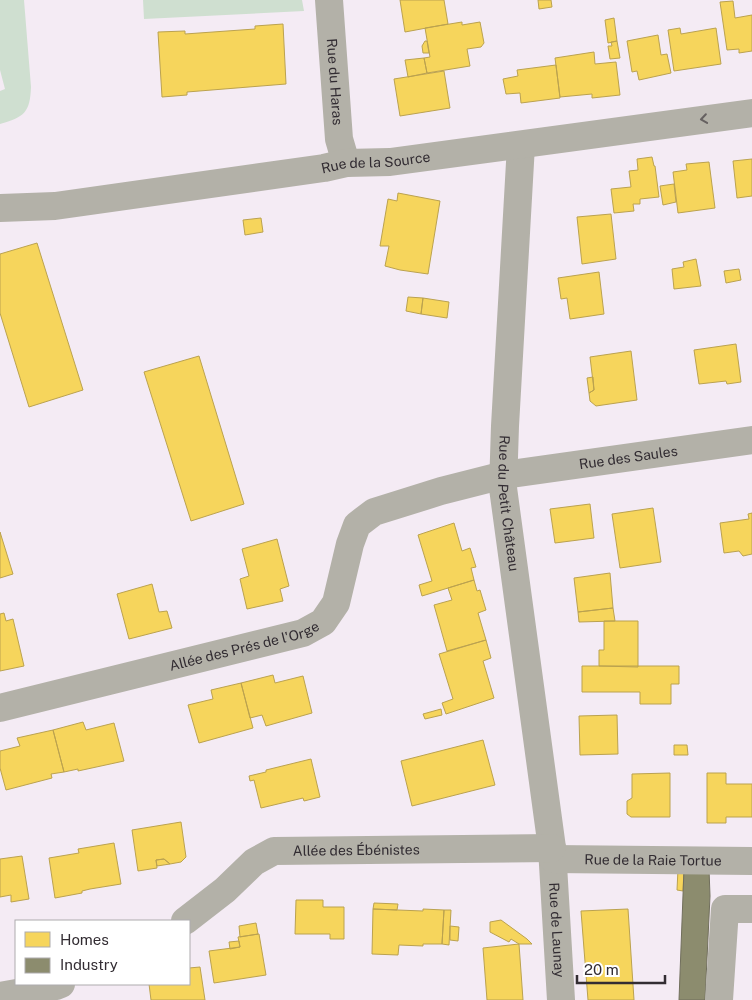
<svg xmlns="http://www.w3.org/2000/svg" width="752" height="1000" viewBox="0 0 752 1000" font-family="'Public Sans',sans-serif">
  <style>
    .green { fill: #cfdfd0 }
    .homes { fill: #f6d55c; stroke: #bba24f }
    .industry { fill: #8c8c6e; stroke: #716f5c }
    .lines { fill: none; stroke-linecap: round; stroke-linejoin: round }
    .street { stroke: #b3b1a8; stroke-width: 28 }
    .oneway { stroke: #666161 }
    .labels { text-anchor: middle; stroke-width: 5; stroke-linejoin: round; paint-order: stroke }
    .street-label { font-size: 14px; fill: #322c32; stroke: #fff }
  </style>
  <rect width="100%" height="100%" fill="#f4ebf4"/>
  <path class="green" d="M0 0H24L31 87C30 113 24 117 0 124V91L5 89 0 70Z
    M143 0H302L304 11 144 19Z"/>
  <path class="homes" d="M400 0H444L448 24 405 32Z
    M538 0H551L552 7 539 9Z
    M733 1 735 18 752 15V51L739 53V49L727 50 720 2Z
    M614 18 617 41 608 43 605 20Z
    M462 22V25L480 22 484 43 481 47 467 49 470 66 427 73 424 58 430 57 425 28Z
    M283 24 286 84 187 92V95L162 97 158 32 185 31V34L255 29V26Z
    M680 28 681 34 716 28 721 64 674 71 668 30Z
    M658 35 661 55 667 54 671 73 639 80 637 71 632 72 627 41Z
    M425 41H427L429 53H423L422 46Z
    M617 41 620 58 610 59 608 46H612L611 42Z
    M594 52 595 64 616 62 620 95 592 98V94L560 97 555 58Z
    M424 58 427 73 408 77 405 60Z
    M556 65 560 98 521 103 520 93 506 94 503 79 518 76 517 70Z
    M444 71 450 108 400 116 394 79Z
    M652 157 654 166H655L659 197 640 199V204H633L634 211 614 213 611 189 631 187 629 171 638 170 637 159Z
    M752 159V196L737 198 733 161Z
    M709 162 715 208 678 213 673 172 687 170 686 164Z
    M674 184 676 202 663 205 660 186Z
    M398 193 440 201 428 274 400 270 385 266 389 246H380L388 199 397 201Z
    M611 214 616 259 582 264 577 217Z
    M261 218 263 232 245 235 243 220Z
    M37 243 83 390 29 407 0 313V254Z
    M696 259 701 286 674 289 672 269 684 267 683 262Z
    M739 269 741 280 726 283 724 271Z
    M599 272 604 314 570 319 567 298 561 299 558 278Z
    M408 297 423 298 421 314 406 311Z
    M423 298 449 302 447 318 421 314Z
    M736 344 741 382 727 384 726 381 699 384 694 350Z
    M631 351 637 400 596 406 590 401 589 393 594 390 590 357Z
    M199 356 244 504 191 521 144 372Z
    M593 377 594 390 589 393 587 378Z
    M590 504 594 538 555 543 550 509Z
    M653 508 661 562 620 568 612 514Z
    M752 513V554L743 556 739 551 724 553 720 523 749 519 748 514Z
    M454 523 462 551 470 548 476 567 471 568 474 580 422 596 419 585 432 581 418 535Z
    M0 532 13 574 0 578Z
    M277 539 289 586 280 589 283 601 247 609 240 579 249 576 242 549Z
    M610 573 613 608 578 612 574 578Z
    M474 580 477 591 480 590 486 610 478 613 486 640 447 651 434 605 452 600 448 588Z
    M152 584 159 612 167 611 172 628 129 639 117 594Z
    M613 608 615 621 579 622 578 612Z
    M4 613 6 621 13 619 24 666 0 671V614Z
    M604 621H638V667L599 666V650H604Z
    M486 640 491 658 483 661 494 698 446 714 442 703 453 699 439 654Z
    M582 666H679V684H671V704H640V692H582Z
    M273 675 275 683 303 676 312 713 266 726 262 715 250 718 241 683Z
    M241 683 253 728 199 743 188 705 213 699 211 690Z
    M441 709 442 715 425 719 423 714Z
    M617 715 618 754 580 755 579 716Z
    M83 722 86 730 114 723 124 761 78 771V769L64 772 53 730Z
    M53 730 64 772 51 774 52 778 6 790 0 768V751L20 746 17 738Z
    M483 740 495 785 412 806 401 761Z
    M674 745H687L688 755H674Z
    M311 759 320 797 304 801 303 798 261 808 254 780 250 781 249 776 266 772V770Z
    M670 773V817H631L627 814V801L632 798V774Z
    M707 773H726V784H752V817H726V823H707Z
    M181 822 186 857 181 862 170 864 164 859 156 860 157 868 138 871 132 830Z
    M114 843 121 884 90 889 82 891V893L55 898 49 858 79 853 78 849Z
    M22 856 29 899 11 902V895L0 897V859Z
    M164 859 170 864 157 866 156 860Z
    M678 869H684L683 891 677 890Z
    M296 900H323V907H344V939H330V934H295Z
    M374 903 398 904 397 910 373 909Z
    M373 909 423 911V909L444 910 442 944H423V946L399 945 398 955 372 954Z
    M628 909 634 1000H588L581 911Z
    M444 910H451L449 945 442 944Z
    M501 920 527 939 532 944H519L511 939 509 942 490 932V922Z
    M256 923 258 934 240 937 239 926Z
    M450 926 459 927 458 941 450 940Z
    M259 934 266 975 214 983 209 951 240 947 238 937Z
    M239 941 240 947 230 949 229 942Z
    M519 944 523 1000H487L483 948Z
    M200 967 205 1000H151L149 984H189V968Z"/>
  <path class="industry" d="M684 869H709L710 896 705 1000H679Z"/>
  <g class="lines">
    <g class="street">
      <path id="s1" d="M329 0 339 139 346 163"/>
      <path id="s2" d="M521 145 505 426 503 488 552 848 561 1000"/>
      <path id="s3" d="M0 208 55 206 324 168 346 163 390 162 752 113"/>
      <path id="s4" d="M0 708 303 633 323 622 336 603 350 544 357 525 374 512 441 491 504 475 752 440"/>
      <path id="s5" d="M553 859 752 861"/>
      <path id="s6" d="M185 921 225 890 254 862 274 851 552 848"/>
      <path d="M0 996 56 986 61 984"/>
      <path d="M719 1000 725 909H752"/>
    </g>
  </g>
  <defs><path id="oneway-chevron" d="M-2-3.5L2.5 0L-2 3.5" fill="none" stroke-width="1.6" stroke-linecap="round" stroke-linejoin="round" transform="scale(1.25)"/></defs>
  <use class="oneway" href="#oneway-chevron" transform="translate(704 119) rotate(172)"/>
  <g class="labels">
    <g class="street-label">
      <text dy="5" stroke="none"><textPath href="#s1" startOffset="82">Rue du Haras</textPath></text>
      <text dy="5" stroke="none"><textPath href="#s3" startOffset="379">Rue de la Source</textPath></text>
      <text dy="5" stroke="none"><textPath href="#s4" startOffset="721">Rue des Saules</textPath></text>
      <text dy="5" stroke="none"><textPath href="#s2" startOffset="359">Rue du Petit Château</textPath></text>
      <text dy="5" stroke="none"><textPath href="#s4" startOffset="252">Allée des Prés de l'Orge</textPath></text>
      <text dy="5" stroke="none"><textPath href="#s6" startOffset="196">Allée des Ébénistes</textPath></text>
      <text dy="5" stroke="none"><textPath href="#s5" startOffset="100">Rue de la Raie Tortue</textPath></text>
      <text dy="5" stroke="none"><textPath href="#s2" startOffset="789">Rue de Launay</textPath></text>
    </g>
  </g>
  <rect x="15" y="920" width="175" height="65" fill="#ffffff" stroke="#adabad"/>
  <rect x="25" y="932" width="25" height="15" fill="#f6d55c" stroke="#adabad"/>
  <text x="60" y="945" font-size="15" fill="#322c32">Homes</text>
  <rect x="25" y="958" width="25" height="15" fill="#8c8c6e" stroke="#adabad"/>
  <text x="60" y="970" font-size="15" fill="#322c32">Industry</text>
  <path d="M577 975v8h88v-8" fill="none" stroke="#322c32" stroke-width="2.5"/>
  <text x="584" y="975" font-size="15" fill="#322c32" stroke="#ffffff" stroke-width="4" paint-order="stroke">20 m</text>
</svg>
